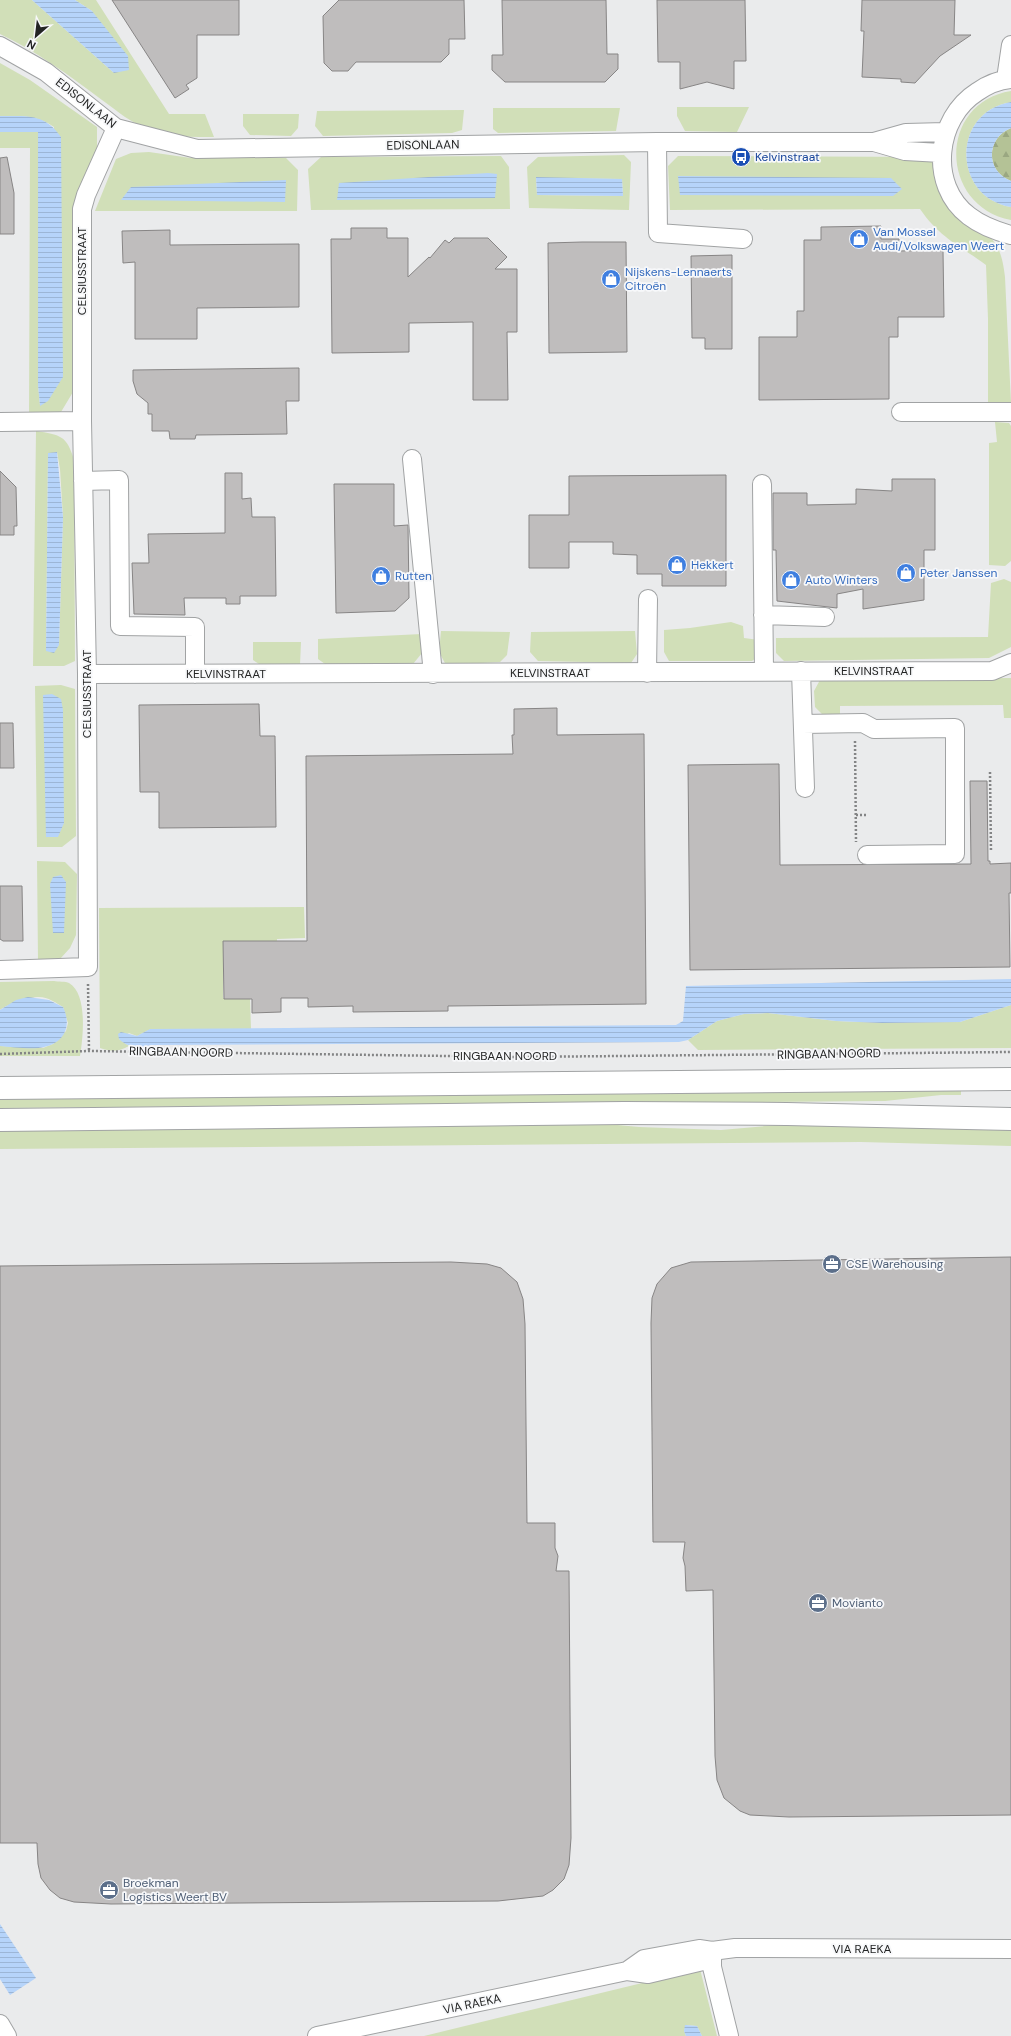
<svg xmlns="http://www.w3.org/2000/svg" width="1011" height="2036" viewBox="0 0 1011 2036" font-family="'DM Sans',sans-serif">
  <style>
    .green { fill: #d1dfb8; fill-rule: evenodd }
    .forest { fill: url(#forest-firs) }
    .water { fill: url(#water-rules) }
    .building { fill: #bfbdbd; stroke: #878585 }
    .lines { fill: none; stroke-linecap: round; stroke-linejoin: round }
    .minor-casing { stroke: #a1a3a4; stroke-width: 20 }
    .major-casing { stroke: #a1a3a4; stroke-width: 24 }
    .path { stroke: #838485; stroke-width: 2.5; stroke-dasharray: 2 2; stroke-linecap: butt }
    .minor { stroke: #fff; stroke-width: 18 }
    .major { stroke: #fff; stroke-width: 22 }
    .labels { text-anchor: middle; stroke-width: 3.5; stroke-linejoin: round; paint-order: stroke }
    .street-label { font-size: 12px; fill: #232424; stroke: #f7f8fa }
    .transit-label { font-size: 12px; fill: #164399; stroke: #f7f8fa; text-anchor: start }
    .shop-label { font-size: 12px; fill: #366cbe; stroke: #f7f8fa; text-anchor: start }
    .service-label { font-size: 12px; fill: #4e5e75; stroke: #f7f8fa; text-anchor: start }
  </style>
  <defs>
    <pattern id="forest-firs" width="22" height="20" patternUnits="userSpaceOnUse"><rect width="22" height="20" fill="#b4c296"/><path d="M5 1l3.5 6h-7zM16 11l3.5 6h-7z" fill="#9aa781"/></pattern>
    <pattern id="water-rules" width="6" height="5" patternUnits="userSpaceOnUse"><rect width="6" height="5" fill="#b6d4fa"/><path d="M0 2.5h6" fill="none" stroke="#9cb6d6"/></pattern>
  </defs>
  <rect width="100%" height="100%" fill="#eaebec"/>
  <path class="green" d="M0 0H32L114 73 92 11 75 0H96L169 114H205L214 137C193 137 171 137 151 130 130 123 119 112 102 100 70 76 36 51 0 34Z
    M0 63 30 80 97 127V157L75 200 72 225 73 392 58 417 29 423 30 148H0V132H38V385L40 405 54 127C37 115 20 116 0 116Z
    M1011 91V102C951 112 952 197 1011 207V220C939 206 937 103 1011 91Z
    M677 107H749L737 132 685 131 677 116Z
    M493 108H620L616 131 498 133 493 129Z
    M464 110 462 130 452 133 323 136 315 126 317 111Z
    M243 114H299L298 128 291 136 250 135 243 126Z
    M149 152 191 158H286L298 170 297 211H95L116 159 131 153Z
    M624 155 631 162 629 210 529 208 527 167 538 157ZM536 178 622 179 623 196 537 195Z
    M501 156 509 167 510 209 311 210 308 169 321 157Z
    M678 156 933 157 989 236C1001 248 1003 261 1005 277L1011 403 1005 408 988 406V319L986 265C959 245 940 238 920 209L670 210 668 166Z
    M995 422 1009 423 1011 426V561L1005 566 989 565V443L997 442Z
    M36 431C60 435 67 435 74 460L75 661 64 666H33ZM57 452 60 469 63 517 59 645 46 651 48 454Z
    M1004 579 1011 582V647L989 658 784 661 776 653V638L988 637 991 583Z
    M731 622 743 626 744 638 759 640 761 654 752 661H669L664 652V630L690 628Z
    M441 631 510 632 507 655 500 662 446 665 439 652Z
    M635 631 637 654 631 663 538 661 530 652 531 632Z
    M422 634V653L413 664H325L318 659V639Z
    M253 642H301L300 665 259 664 253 660Z
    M1011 678V718H1004L1003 705 840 706V721L824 716 815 707 814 691 820 680Z
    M61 685 75 689 76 836 62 847H37L35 686Z
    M37 861 65 862 77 874 76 935 70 948 60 959 38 961Z
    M304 907 305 938 277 939V956L251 943H223V998H250L251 1029H151L137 1036 129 1033 119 1039 129 1046C117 1052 112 1052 100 1048L99 908Z
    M54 981C58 982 66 981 69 983 88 994 83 1038 80 1056H0V1046L43 1048 53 1044 66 1031 68 1023 63 1007C56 1003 48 997 39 997 29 997 8 1004 0 1010V982Z
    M1011 1005V1048L698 1050 688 1040 717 1021 744 1014 768 1013 836 1021 882 1023 960 1022Z
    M961 1088V1095H941L885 1101 0 1108V1096Z
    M596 1123 639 1127 721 1130 788 1124 1011 1128V1146L861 1142 0 1149V1129Z
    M700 1969 717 2036H702L697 2026 686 2025 684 2031 686 2036H424Z"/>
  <path class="forest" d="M1011 128V181C985 171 986 138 1011 128Z"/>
  <path class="water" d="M32 0H75L92 11 128 56 129 70 114 73Z
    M1011 102V128C986 138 985 171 1011 181V207C952 197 951 112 1011 102Z
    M0 116C26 116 45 113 61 137L63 377 48 401 40 406 38 385V132H0Z
    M488 173 497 174 495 198 337 200 339 183Z
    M678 176 891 178 902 189 893 196 680 195Z
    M536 177 622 179 623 196 537 195Z
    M286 180 285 202 121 200 131 187Z
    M57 452 63 517 59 645 54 653 46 651 48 453Z
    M52 694 61 699 63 710 64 823 58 837H46L43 695Z
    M61 875 66 882 64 933H53L50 884 53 877Z
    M1011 979V1005L960 1022 882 1023 836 1021 768 1013 744 1014 717 1021 688 1040 679 1042 151 1045C139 1048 128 1048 119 1039L118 1034 121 1032 137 1036 150 1029 676 1025 683 1021 686 986Z
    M28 997 49 1000 63 1007C72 1026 65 1042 44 1047 34 1050 11 1047 0 1046V1010L16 1000Z
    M0 1924 36 1978 10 1995 0 1979Z
    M685 2025 697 2026 702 2036H686L684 2031Z"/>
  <path class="building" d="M112 0H239V35H197V78L186 85 189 89 175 98Z
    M339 0H464L465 39H449V54L441 62H356L348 71H332L324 63 323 16Z
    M502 0H606L607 54H618V69L605 82H505L492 70V55H503Z
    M657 0H745L746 61H734V89L707 82 680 89V62H658Z
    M862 0H955L954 35H971L940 56 915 83 901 82V79L862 77 864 31H861Z
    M7 157 14 193V234H0V158Z
    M881 226V239H899V251L943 250 944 317H898V337H889V399L759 400V337H797V311H804V240H821V227Z
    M351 228H387V238H408V277L429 257 430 258 445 240 449 243 454 238H488L507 257 495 269H517V332H507L508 400H473V322L409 323V352L332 353 331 239H351Z
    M170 230V245L299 244V307L197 308V339H135V262L123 263 122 231Z
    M582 242H626L627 352 549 353 548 243Z
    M732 255V349H705V338H692L691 256Z
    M299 368V401H286L287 434 196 435 195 439H170L169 431H152V414H148V403L137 394 133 381V370Z
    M0 471 16 487 17 526H14V535H0Z
    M225 473H242V499L251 498 252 517H275L276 596H240V604H226V598H184L185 615 134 614 132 563H149L148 534 225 533Z
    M726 475V586H662V574H637V555L613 554V542H569V568H529V515H569V476Z
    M892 479H935V550H924V600L863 609V589L837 594V608L777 601 776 550H773V493H807V505L856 504V489L892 491Z
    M334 484H394V526L408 525 409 598 395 611 336 613Z
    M259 704 260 736H275L276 827 159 828V792H140L139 705Z
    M557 708V735L644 734 646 1004 448 1006V1011L353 1012V1006L308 1007V998H281V1012L252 1013V999H224L223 941H307L306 756 513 754 512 735H514V709Z
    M0 723H13L14 768H0Z
    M779 764 780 865 971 864 970 781H987L988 861H990V864L1011 863V893H1009L1010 967 690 970 688 765Z
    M0 886H22L23 941H3L0 939Z
    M1011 1257V1815L789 1817 750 1815 740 1811 724 1798 717 1780 715 1756 713 1590 686 1591 685 1566 683 1558 685 1542H653L651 1323 652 1298 657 1284 671 1268 691 1262Z
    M451 1262 487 1264 501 1268 517 1282 523 1299 525 1324 527 1523H555V1548L558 1556 556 1571H569L571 1838 569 1865 564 1879 553 1890 543 1896 498 1901 111 1904 74 1902 60 1898 50 1890 41 1878 38 1864 37 1843H0V1266Z"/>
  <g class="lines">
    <g class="minor-casing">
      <path id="minor" d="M0 46 46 72 116 128 197 149 657 142H874L906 133 945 132
        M1006 79 1011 45
        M1011 79C999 80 987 85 977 92 936 118 928 185 969 216 982 226 996 231 1011 235
        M657 142 658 233 743 239
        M874 142 905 151 941 153
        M901 412H1011
        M0 422 82 421
        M412 459 433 674
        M83 481 119 480 120 626 195 627V674
        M762 484 764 671
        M763 615 825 617
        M801 671 805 788
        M647 673 648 599
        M87 674 992 671 1011 663
        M803 724 863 723 874 729 955 728V854L867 855
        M0 970 88 967 87 674 82 421V209L86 195 116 128
        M712 1951V1967L729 2036
        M627 1971 644 1959 699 1949 712 1951 735 1948 1011 1949
        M0 2024 7 2036
        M317 2036 627 1971 648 1974 703 1961 712 1951"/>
    </g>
    <g class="major-casing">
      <path id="major" d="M0 1088 1011 1079
        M0 1120 624 1113 787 1114 1011 1119"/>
    </g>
    <path class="path" d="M855 741 856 842
      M990 772 991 852
      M856 815H867
      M88 984 89 1051
      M0 1054 89 1051 520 1057 1011 1052"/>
    <use href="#minor" class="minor"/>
    <use href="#major" class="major"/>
  </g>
  <defs>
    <g id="bus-disc" transform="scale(1)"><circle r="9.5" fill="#1a4fb4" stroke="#f7f8fa"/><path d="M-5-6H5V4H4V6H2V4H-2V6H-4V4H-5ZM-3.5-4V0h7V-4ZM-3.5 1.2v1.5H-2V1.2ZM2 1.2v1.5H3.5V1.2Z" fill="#fff"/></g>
    <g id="shop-disc" transform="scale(1)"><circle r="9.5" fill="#3f7fe0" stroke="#f7f8fa"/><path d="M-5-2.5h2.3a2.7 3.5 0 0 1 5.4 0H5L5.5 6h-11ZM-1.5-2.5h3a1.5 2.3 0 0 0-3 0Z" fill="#fff"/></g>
    <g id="office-disc" transform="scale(1)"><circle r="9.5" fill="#5c6f8a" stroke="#f7f8fa"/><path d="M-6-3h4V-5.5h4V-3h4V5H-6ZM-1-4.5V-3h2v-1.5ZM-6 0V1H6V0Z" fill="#fff"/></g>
  </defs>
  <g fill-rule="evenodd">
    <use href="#bus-disc" x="741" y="157"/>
    <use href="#shop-disc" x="859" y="239"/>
    <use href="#shop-disc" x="611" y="279"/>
    <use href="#shop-disc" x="677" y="565"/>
    <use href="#shop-disc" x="906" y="573"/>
    <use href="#shop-disc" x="381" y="576"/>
    <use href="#shop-disc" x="791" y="580"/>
    <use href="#office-disc" x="832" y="1264"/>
    <use href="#office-disc" x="818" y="1603"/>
    <use href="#office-disc" x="109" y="1890"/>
  </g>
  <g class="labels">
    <g class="street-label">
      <text transform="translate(86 103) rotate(38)" y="4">EDISONLAAN</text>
      <text transform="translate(423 145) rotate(-1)" y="4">EDISONLAAN</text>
      <text transform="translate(82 271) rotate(-90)" y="4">CELSIUSSTRAAT</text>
      <text x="874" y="675">KELVINSTRAAT</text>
      <text x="550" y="677">KELVINSTRAAT</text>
      <text x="226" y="678">KELVINSTRAAT</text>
      <text transform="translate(87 694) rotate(-90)" y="4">CELSIUSSTRAAT</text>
      <text transform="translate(181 1052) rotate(1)" y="4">RINGBAAN NOORD</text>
      <text transform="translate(829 1054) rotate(-1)" y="4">RINGBAAN NOORD</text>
      <text x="505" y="1060">RINGBAAN NOORD</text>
      <text x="862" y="1953">VIA RAEKA</text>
      <text transform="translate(472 2004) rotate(-12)" y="4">VIA RAEKA</text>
    </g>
    <g class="transit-label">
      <text x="755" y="161">Kelvinstraat</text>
    </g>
    <g class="shop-label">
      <text x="873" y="236">Van Mossel<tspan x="873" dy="14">Audi/Volkswagen Weert</tspan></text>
      <text x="625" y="276">Nijskens-Lennaerts<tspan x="625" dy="14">Citroën</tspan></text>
      <text x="691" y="569">Hekkert</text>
      <text x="920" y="577">Peter Janssen</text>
      <text x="395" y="580">Rutten</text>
      <text x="805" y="584">Auto Winters</text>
    </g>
    <g class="service-label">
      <text x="846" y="1268">CSE Warehousing</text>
      <text x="832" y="1607">Movianto</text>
      <text x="123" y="1887">Broekman<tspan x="123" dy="14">Logistics Weert BV</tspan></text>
    </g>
  </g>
  <g transform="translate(36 36) rotate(208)" stroke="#f7f8fa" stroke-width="3" paint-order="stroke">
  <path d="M0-3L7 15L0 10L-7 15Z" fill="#232424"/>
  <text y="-6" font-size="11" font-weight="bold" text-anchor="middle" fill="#232424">N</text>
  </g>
</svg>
